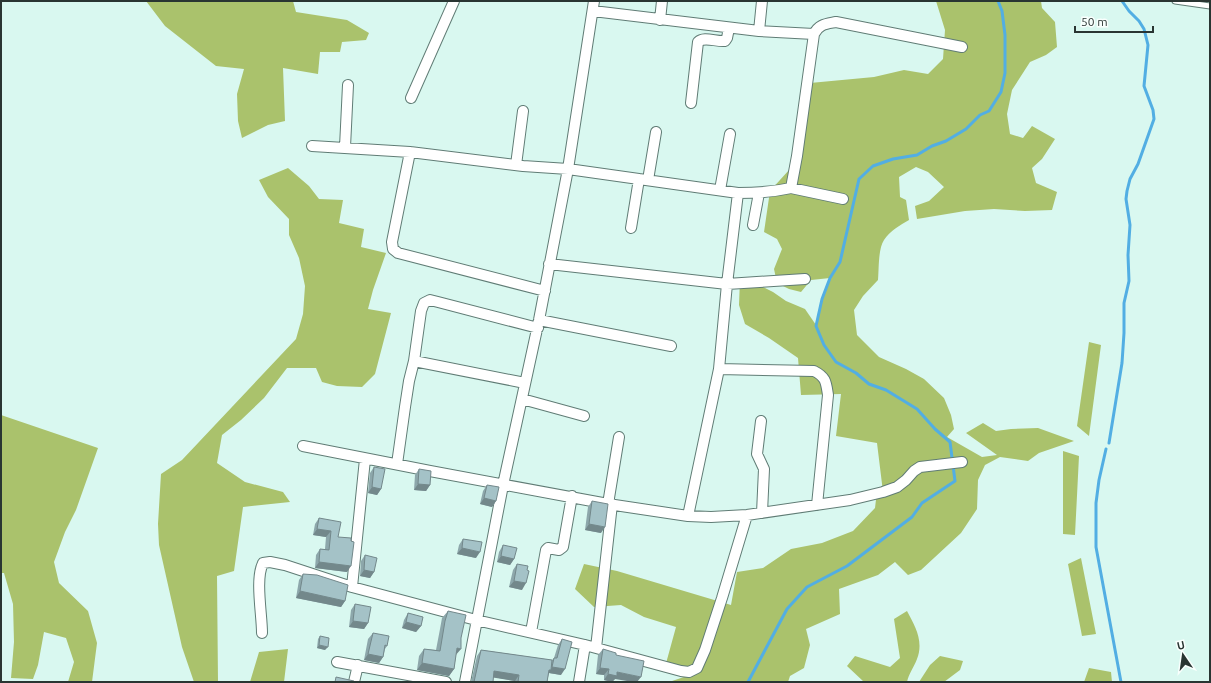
<svg xmlns="http://www.w3.org/2000/svg" width="1211" height="683" viewBox="0 0 1211 683" font-family="Ubuntu,sans-serif">
  <style>
    .forest { fill: #aac26c }
    .lines { fill: none; stroke-linecap: round; stroke-linejoin: round }
    .stream { stroke: #52aee3; stroke-width: 3 }
    .lane-casing { stroke: #607c75; stroke-width: 7 }
    .street-casing { stroke: #607c75; stroke-width: 12 }
    .lane { stroke: #fff; stroke-width: 5 }
    .street { stroke: #fff; stroke-width: 10 }
    .wall { fill: #8da7ab }
    .shaded-wall { fill: #73888b }
    .building { fill: #a4c2c7; stroke: #73888b }
  </style>
  <rect width="100%" height="100%" fill="#d9f8f0"/>
  <path class="forest" d="M146 1H293L296 12 347 20 369 33 366 40 342 42 340 52H320L318 74 283 68 285 121 268 125 242 138 238 121 237 94 244 69 216 66 165 26Z
    M936 1H1041L1042 8 1055 22 1057 47 1046 55 1030 62 1012 90 1007 114 1010 134 1023 138 1032 126 1055 139 1042 159 1032 168 1036 183 1057 192 1052 210 1025 211 994 209 965 211 917 219 915 206 929 201 944 187 928 172 916 167 899 177 900 197 906 200 909 220C900 225 890 231 884 240 878 249 879 269 878 280L863 296 854 310 857 335 879 357 906 369 924 379 944 398 951 415 954 429 947 437 982 457 997 455 966 433 983 423 996 431 1011 429 1038 428 1074 441 1039 453 1028 461 1000 457 985 465 978 480 977 509 961 533 921 570 908 575 895 562 878 575 839 589 840 614 806 629 810 645 804 668 790 676 788 682H669L699 672 665 667 676 627 644 617 621 605 594 607 575 589 584 564 617 571 731 605 737 572 763 568 791 549 822 543 853 531 875 508 877 491 883 492 877 443 836 436 841 394 801 395 798 358 769 338 745 324 739 305 740 279 759 285 773 292 786 301 805 309 816 325 822 299 830 278 811 280 801 292 789 289 777 283 774 269 782 249 777 239 764 232 770 191 789 170 800 141 810 83 874 77 904 70 928 74 943 59 945 30Z
    M288 168 309 186 319 199 343 200 339 223 364 229 361 247 386 253 373 290 368 309 391 313 375 374 362 387 337 386 322 382 316 368H287L264 398 241 420 222 435 217 463 245 482 283 492 290 502 243 507 234 571 217 576 218 682H194L182 647 159 545 158 524 161 474 182 460 296 339 303 314 305 286 299 258 289 235V219L268 197 259 180Z
    M1089 342 1101 345 1089 436 1077 426Z
    M1 415 98 448 76 510 65 532 54 562 59 583 88 611 97 643 92 682H68L74 662 66 638 44 632 38 665 33 679 11 678 14 642 13 604 4 573H1Z
    M1063 451 1079 456 1075 535 1063 534Z
    M1081 558 1096 634 1082 636 1068 564Z
    M907 611C915 626 924 641 917 659 914 667 909 673 907 682H864L847 666 855 656 890 667 900 658 894 619Z
    M288 649 284 682H250L259 652Z
    M940 656 963 661 960 670 944 682H919L930 665Z
    M1089 668 1111 672 1112 682H1084Z"/>
  <g class="lines">
    <path class="stream" d="M1109 443 1122 363 1124 333V303L1129 281 1128 255 1130 225 1126 199 1127 191 1130 179 1138 164 1154 119 1153 110 1144 86 1148 45 1144 29 1139 21 1129 11 1122 1
      M1106 449 1099 480 1096 503V547L1121 682
      M748 682 787 609 807 587 847 566 912 517 922 503 955 481 950 442 935 429 917 409 886 390 869 384 856 373 836 362 824 345 816 326 822 299 830 278 840 262 859 179 873 166 893 159 917 155 932 146 946 141 966 129 980 115 989 111 1001 92 1005 73V35L1002 11 998 1"/>
    <g class="lane-casing">
      <path id="lane" d="M1175 1 1210 6"/>
    </g>
    <g class="street-casing">
      <path id="street" d="M593 11 759 31 814 34
        M660 20 662 1
        M759 31 762 1
        M411 98 454 1
        M691 103 698 42C704 36 716 42 725 41L727 38 729 28
        M312 146 410 152 523 166 568 169 738 193C757 193 773 192 791 188L797 156 814 34C819 24 826 24 836 22L962 47
        M345 147 348 85
        M410 152 392 242 393 249 398 253 545 291
        M516 165 523 111
        M648 180 656 132
        M791 188 843 199
        M720 190 730 134
        M753 225 759 193
        M631 228 639 179
        M549 264 727 284 805 279
        M539 320 671 346
        M414 361 525 383
        M719 369 814 371C826 377 826 382 828 395L817 505
        M522 399 584 416
        M761 421 757 454 764 469 762 513
        M303 446 430 471 608 504 688 516 711 517 747 515 850 500 883 492 897 487 906 480 914 471 920 467 962 462
        M397 464 405 407 409 381 414 361 421 311 424 303 430 300 438 302 538 328
        M608 504 619 437
        M688 516 719 369 727 284 738 193
        M352 587 365 459
        M531 632 546 550 548 548 559 550 563 547 572 496
        M262 633C262 614 255 579 263 563L270 562 285 565 352 587 476 620 585 645 681 671 689 672 697 668 705 650 722 598 747 515
        M596 648 612 504
        M337 662 446 682
        M354 682 358 665
        M465 682 503 485 539 320 568 169 594 1
        M579 682 585 645"/>
    </g>
    <use href="#lane" class="lane"/>
    <use href="#street" class="street"/>
  </g>
  <path class="wall" d="M374 467 381 489 377 495 368 493 370 473Z
    M419 469 430 485 426 491 414 490 415 475Z
    M487 485 496 501 492 507 480 504 483 491Z
    M592 501 601 533 585 530 588 507Z
    M319 518 338 537 347 572 315 568 316 555 320 549H325L326 537 313 535 315 524Z
    M463 539 476 558 457 554 459 545Z
    M503 545 514 559 510 565 497 562 499 552Z
    M365 555 374 572 370 578 360 576 361 561Z
    M517 564 522 590 509 587 513 570Z
    M303 574 345 601 341 607 296 598 299 580Z
    M355 604 368 623 364 629 349 627 351 610Z
    M448 611 456 655 454 669 449 676 417 670 419 656 424 649 436 650 440 629 442 618Z
    M408 613 421 626 416 632 402 628 404 620Z
    M373 633 387 646 385 649 383 657 379 663 364 660 368 639Z
    M320 636 325 650 317 648 318 639Z
    M562 639 561 675 549 673 547 682H515V681L493 677 492 682H471L477 656 481 650 552 660 554 658 558 645Z
    M603 649 615 679 612 682 604 680V675L596 674 598 655Z"/>
  <path class="shaded-wall" d="M418 484 430 485 426 491 414 490Z
    M372 487 381 489 377 495 368 493Z
    M484 498 496 501 492 507 480 504Z
    M589 524 605 527 601 533 585 530Z
    M317 529 331 531 326 537 313 535Z
    M462 548 480 552 476 558 457 554Z
    M501 556 514 559 510 565 497 562Z
    M319 562 351 566 347 572 315 568Z
    M364 570 374 572 370 578 360 576Z
    M514 581 526 583 522 590 509 587Z
    M300 591 345 601 341 607 296 598Z
    M353 621 368 623 364 629 349 627Z
    M406 622 421 626 416 632 402 628Z
    M319 645 328 647 325 650 317 648Z
    M457 648 461 649 455 656Z
    M368 654 383 657 379 663 364 660Z
    M422 663 454 669 449 676 417 670Z
    M552 667 565 669 561 675 549 673 546 677 549 670H550Z
    M600 668 609 669 604 675 596 674Z
    M494 671 519 675 515 681 490 677Z
    M617 672 641 677 637 682H633L615 679 612 682 604 680 608 674Z"/>
  <path class="building" d="M374 467 385 469 381 489 372 487Z
    M419 469 431 471 430 485 418 484Z
    M487 485 499 487 496 501 484 498Z
    M592 501 608 504 605 527 589 524Z
    M319 518 341 522 338 537 351 538V541L354 542 351 566 319 562 320 549 329 550 331 531 317 529Z
    M463 539 482 542 480 552 462 548Z
    M503 545 517 548 514 559 501 556Z
    M365 555 377 558 374 572 364 570Z
    M517 564 528 566 527 570 529 571 526 583 514 581Z
    M303 574 317 575 348 585 345 601 300 591Z
    M355 604 371 607 368 623 353 621Z
    M448 611 466 615 461 638V649L457 648 454 669 422 663 424 649 440 651 445 621Z
    M408 613 423 617 421 626 406 622Z
    M373 633 389 636 387 646 385 645 383 657 368 654Z
    M320 636 329 638 328 647 319 645Z
    M562 639 572 642 565 669 552 667 554 658H557Z
    M603 649 616 653V655L644 661 641 677 617 672V676L608 674 609 669 600 668Z
    M481 650 552 660 551 670H549L547 682H518L519 675 494 671 493 682H474Z
    M336 677 354 681V682H335Z"/>
  <rect width="1211" height="683" fill="none" stroke="#293532" stroke-width="4"/>
  <g transform="translate(1183 655) rotate(347)" stroke="#f9fffd" stroke-width="3" paint-order="stroke">
  <path d="M0-3L7 15L0 10L-7 15Z" fill="#293532"/>
  <text y="-6" font-size="11" font-weight="bold" text-anchor="middle" fill="#293532">U</text>
  </g>
  <path d="M1075 26v6h78v-6" fill="none" stroke="#293532" stroke-width="2"/>
  <text x="1081" y="26" font-size="12" fill="#293532" stroke="#f9fffd" stroke-width="3" paint-order="stroke">50 m</text>
</svg>
